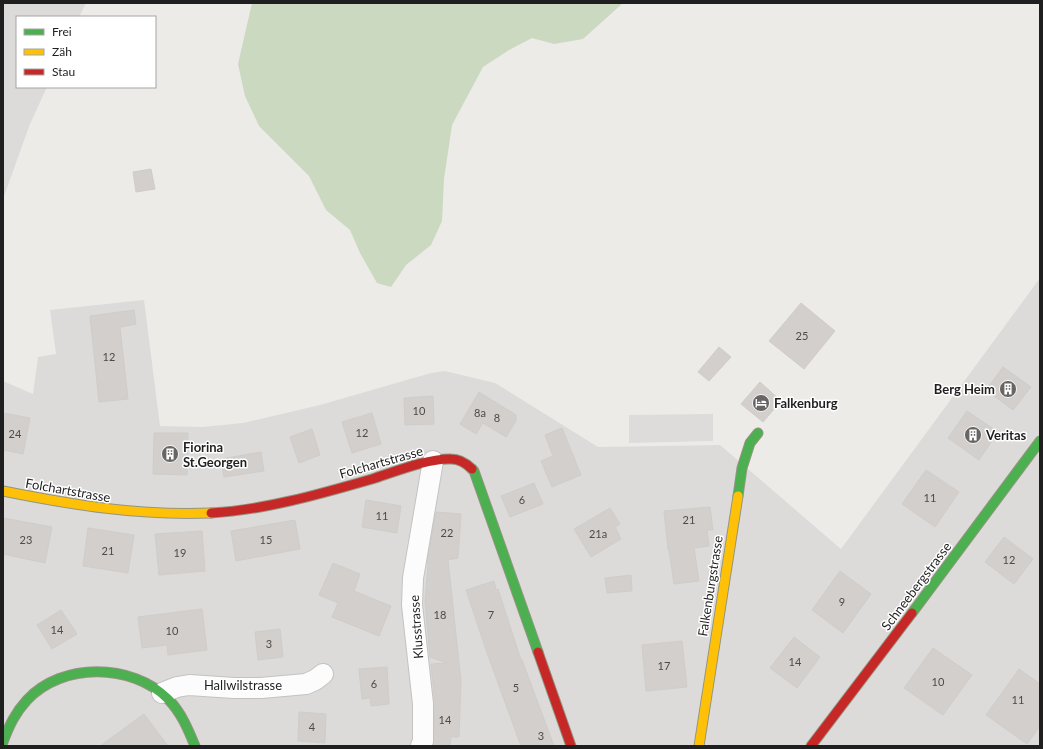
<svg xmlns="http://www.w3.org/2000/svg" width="1043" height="749" viewBox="0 0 1043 749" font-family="Lato,sans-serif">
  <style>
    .residential { fill: #dcdbd9 }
    .forest { fill: #cad9bf }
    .parking { fill: #dddcdb }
    .building { fill: #d2cfcc; stroke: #d0ccc9 }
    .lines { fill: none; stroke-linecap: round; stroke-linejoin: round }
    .street-casing { stroke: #c4c3c2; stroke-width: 22 }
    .fast-casing { stroke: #949581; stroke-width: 11 }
    .slow-casing { stroke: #949581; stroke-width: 11 }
    .jam-casing { stroke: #949581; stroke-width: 11 }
    .street { stroke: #fcfcfc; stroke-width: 20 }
    .fast { stroke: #4caf50; stroke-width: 9 }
    .slow { stroke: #ffc107; stroke-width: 9 }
    .jam { stroke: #c62828; stroke-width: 9 }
    .labels { text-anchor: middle; stroke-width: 3; stroke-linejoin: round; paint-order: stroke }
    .number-label { font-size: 11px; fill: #4c4b4a }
    .poi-label { font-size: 13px; font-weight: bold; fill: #1f1f1f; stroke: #fff; text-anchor: start }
    .street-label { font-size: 13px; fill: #1f1f1f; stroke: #fff }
  </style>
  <rect width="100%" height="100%" fill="#edebe8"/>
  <path class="residential" d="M3 3H86L79 17H17V87H47L30 124 3 199Z
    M1040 278V746H3V381L33 394 38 357 56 354 50 310 144 300 160 426 202 427 243 423 320 405 431 373 445 371 495 383 598 447 720 445 841 549Z"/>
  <path class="forest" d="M252 3H623L583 39 554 44 532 38 509 50 483 67 452 125 444 179 442 221 431 245 406 265 391 287 377 283 360 253 350 230 326 210 309 176 259 126 245 96 238 64Z"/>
  <path class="parking" d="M713 414V441L629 443V415Z"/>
  <path class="building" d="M151 169 155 189 136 192 133 172Z
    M801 303 835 331 804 369 769 341Z
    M134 310 136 324 120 327 128 399 99 402 90 316Z
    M719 347 731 357 709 381 698 372Z
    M1003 367 1031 387 1013 410 986 390Z
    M760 382 781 401 763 422 741 404Z
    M479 392 516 415V421L506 437 483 423 476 434 460 424Z
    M433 396 434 424 405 425 404 398Z
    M967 411 998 432 979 460 948 438Z
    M3 413 30 418 23 454 3 450Z
    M372 413 381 444 352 453 342 422Z
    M562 428 581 475 552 487 541 461 553 456 545 435Z
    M312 429 320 455 299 463 290 437Z
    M154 433H188L187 475 153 474Z
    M261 452 264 471 224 477 221 459Z
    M926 470 959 492 935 527 902 504Z
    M534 483 543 504 510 517 501 496Z
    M366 500 401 506 397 533 362 527Z
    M710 507 713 530H707L709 546 694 548 699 581 674 584 669 550H668L664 511Z
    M610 508 620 524 615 527 621 539 591 557 574 529Z
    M436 512 461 514 458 558 448 560 461 681 459 737H451L450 746H433L435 704 431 664 447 663 430 657 425 602 428 564H427Z
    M3 518 52 527 45 563 3 554Z
    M295 520 300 549 236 561 231 531Z
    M88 528 134 535 128 573 83 566Z
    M202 531 205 571 159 575 155 534Z
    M1004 537 1033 559 1014 584 985 562Z
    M333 563 360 574 354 591 391 606 379 636 332 617 338 603 319 595Z
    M840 571 871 594 843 633 812 610Z
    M631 575 632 591 607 593 605 578Z
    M494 581 496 590 498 589 521 660H522L554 746H521L487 653 466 590Z
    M202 609 207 650 168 655 167 645 142 648 138 617Z
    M61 610 77 634 52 649 37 625Z
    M280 629 283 657 258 660 255 632Z
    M794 637 820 657 797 688 770 668Z
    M682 641 687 687 646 691 642 645Z
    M933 648 972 675 943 715 904 688Z
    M387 667 389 704 371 706 370 698 362 699 359 669Z
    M1019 669 1040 684V726L1027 744 986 715Z
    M299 712 326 714 325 743 298 741Z
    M144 714 168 746H100Z"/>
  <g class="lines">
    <g class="street-casing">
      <path id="street" d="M162 693 177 687 189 685 234 688H261L306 684 315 680 323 674
        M421 746 423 741V704L412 605 413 578 433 461"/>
    </g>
    <g class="fast-casing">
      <path id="fast" d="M472 469 474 471 538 652
        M738 496 742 468 750 443 758 433
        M912 613 1040 441
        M3 742C9 726 15 713 27 700 62 662 132 663 168 699 181 712 188 729 195 746"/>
    </g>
    <g class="slow-casing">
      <path id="slow" d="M3 491C73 505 139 516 211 513
        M699 746 738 496"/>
    </g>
    <g class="jam-casing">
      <path id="jam" d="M211 513C265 510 320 494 372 479 394 472 429 458 451 459 460 459 466 463 472 469
        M538 652 571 746
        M811 746 912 613"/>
    </g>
    <use href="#street" class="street"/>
    <use href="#fast" class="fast"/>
    <use href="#slow" class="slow"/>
    <use href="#jam" class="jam"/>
  </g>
  <defs>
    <g id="building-disc" transform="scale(0.9)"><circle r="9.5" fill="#676665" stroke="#fff"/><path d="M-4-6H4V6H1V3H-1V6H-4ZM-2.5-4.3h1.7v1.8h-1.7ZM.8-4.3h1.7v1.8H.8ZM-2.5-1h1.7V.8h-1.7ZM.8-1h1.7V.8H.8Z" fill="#fff"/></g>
    <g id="hotel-disc" transform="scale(0.9)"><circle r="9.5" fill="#676665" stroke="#fff"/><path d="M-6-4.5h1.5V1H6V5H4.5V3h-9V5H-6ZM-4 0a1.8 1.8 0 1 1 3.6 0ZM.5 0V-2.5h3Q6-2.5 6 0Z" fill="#fff"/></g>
  </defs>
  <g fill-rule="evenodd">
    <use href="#building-disc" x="1008" y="389"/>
    <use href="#hotel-disc" x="761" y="403"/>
    <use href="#building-disc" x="973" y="435"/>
    <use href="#building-disc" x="170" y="454"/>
  </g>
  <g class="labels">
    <g class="number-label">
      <text x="802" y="340">25</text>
      <text x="109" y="361">12</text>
      <text x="419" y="415">10</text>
      <text x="480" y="417">8a</text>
      <text x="497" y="422">8</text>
      <text x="362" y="437">12</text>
      <text x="15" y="438">24</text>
      <text x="930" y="502">11</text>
      <text x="522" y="504">6</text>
      <text x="382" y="520">11</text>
      <text x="689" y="524">21</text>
      <text x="447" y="537">22</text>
      <text x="598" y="538">21a</text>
      <text x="26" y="544">23</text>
      <text x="266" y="544">15</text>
      <text x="108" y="555">21</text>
      <text x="180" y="557">19</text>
      <text x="1009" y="564">12</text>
      <text x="842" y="606">9</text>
      <text x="440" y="619">18</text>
      <text x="491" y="619">7</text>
      <text x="57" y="634">14</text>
      <text x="172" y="635">10</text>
      <text x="269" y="648">3</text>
      <text x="795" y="666">14</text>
      <text x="664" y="670">17</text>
      <text x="938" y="686">10</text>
      <text x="374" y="688">6</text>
      <text x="516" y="692">5</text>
      <text x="1018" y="704">11</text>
      <text x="445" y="724">14</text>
      <text x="312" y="731">4</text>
      <text x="541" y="740">3</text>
    </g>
    <g class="poi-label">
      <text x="995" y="394" text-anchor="end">Berg Heim</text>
      <text x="774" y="408">Falkenburg</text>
      <text x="986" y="440">Veritas</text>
      <text x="183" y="452">Fiorina<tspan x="183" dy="15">St.Georgen</tspan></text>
    </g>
    <g class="street-label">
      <text transform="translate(381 462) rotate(-16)" y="5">Folchartstrasse</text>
      <text transform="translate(68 490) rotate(10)" y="5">Folchartstrasse</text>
      <text transform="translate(710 586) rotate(-81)" y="5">Falkenburgstrasse</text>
      <text transform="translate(916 586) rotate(-53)" y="5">Schneebergstrasse</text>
      <text transform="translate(416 627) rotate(-94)" y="5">Klusstrasse</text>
      <text x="243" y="690">Hallwilstrasse</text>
    </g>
  </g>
  <rect width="1043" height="749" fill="none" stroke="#1f1f1f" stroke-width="8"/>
  <rect x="16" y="16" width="140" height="72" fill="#ffffff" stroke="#a5a5a5"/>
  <rect x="24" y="29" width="20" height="6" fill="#4caf50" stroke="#a5a5a5"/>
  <text x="52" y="36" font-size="12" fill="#1f1f1f">Frei</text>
  <rect x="24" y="49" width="20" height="6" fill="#ffc107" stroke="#a5a5a5"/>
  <text x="52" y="56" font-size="12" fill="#1f1f1f">Zäh</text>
  <rect x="24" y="69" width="20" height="6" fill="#c62828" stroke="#a5a5a5"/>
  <text x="52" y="76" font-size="12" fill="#1f1f1f">Stau</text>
</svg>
